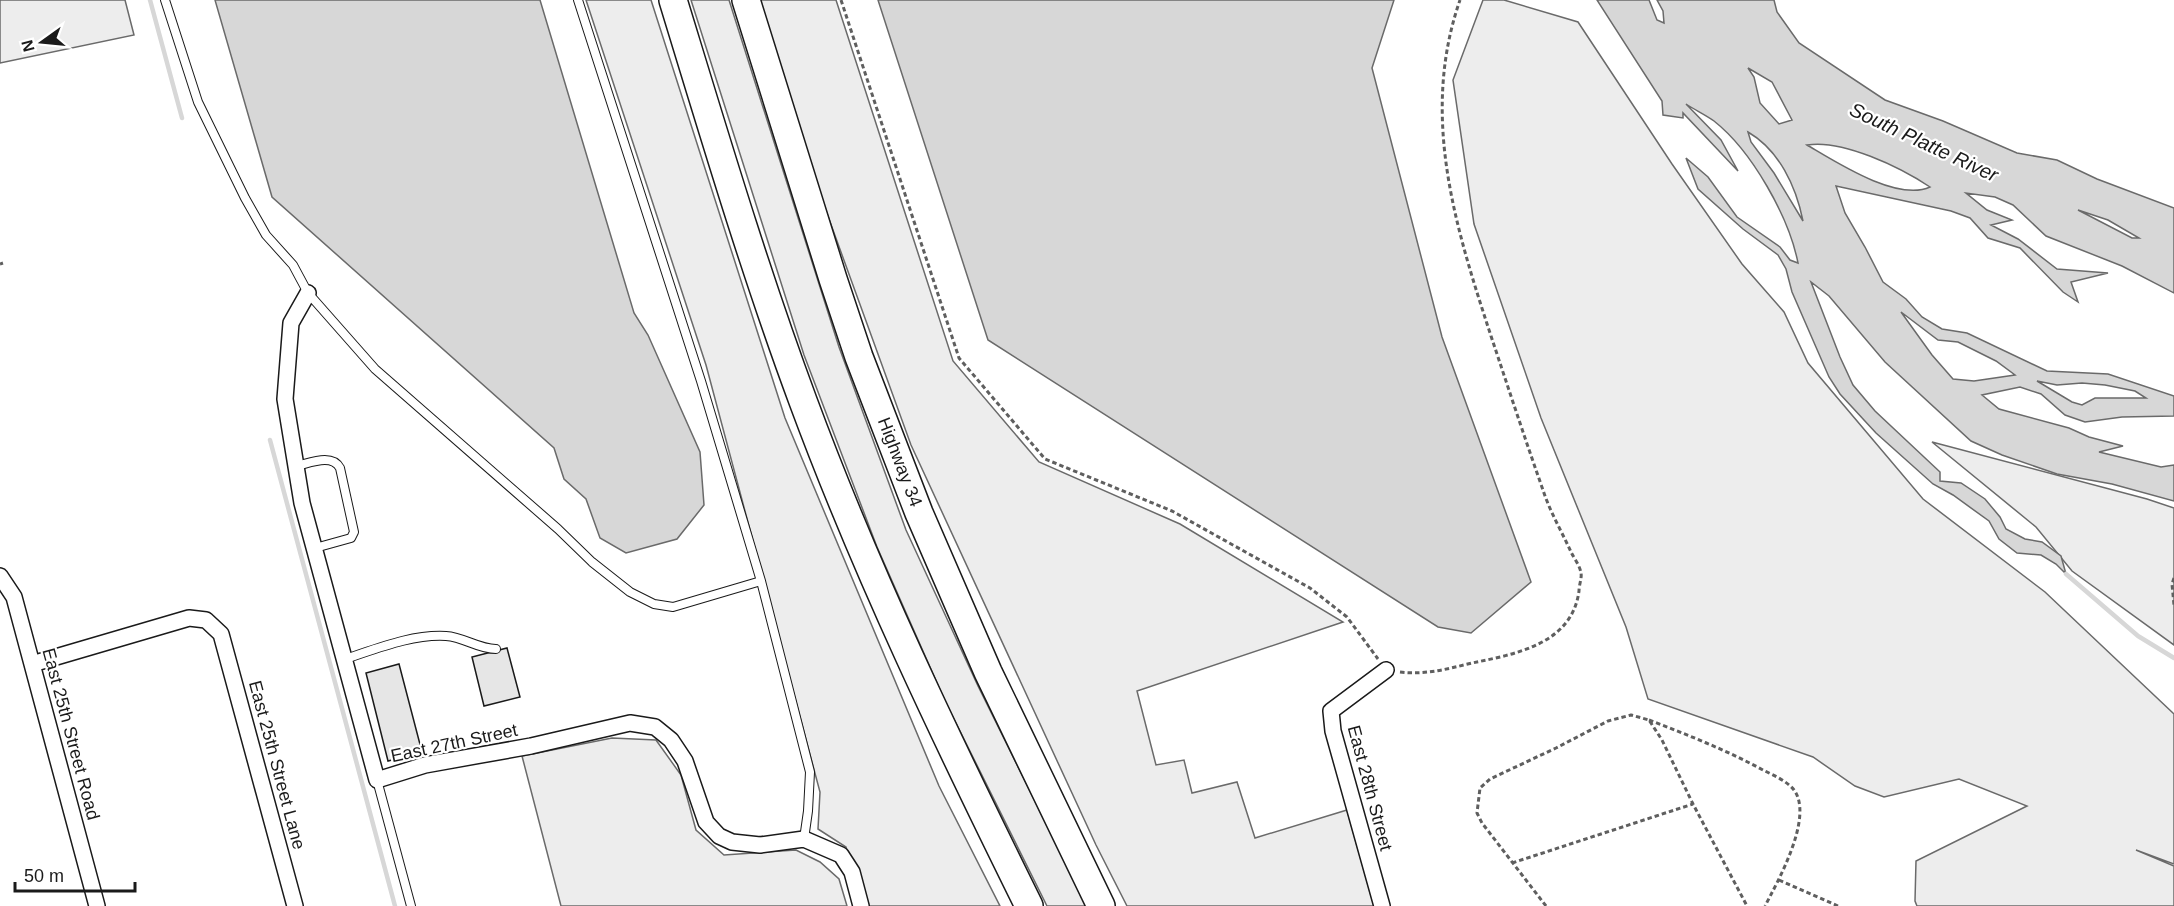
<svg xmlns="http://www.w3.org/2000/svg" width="2174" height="906" viewBox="0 0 2174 906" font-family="Arial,sans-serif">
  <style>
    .built { fill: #ededed; stroke: #6a6a6a; stroke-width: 1.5 }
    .water { fill: #d7d7d7; stroke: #6a6a6a; stroke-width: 1.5; fill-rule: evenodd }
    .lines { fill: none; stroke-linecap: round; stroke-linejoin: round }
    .stream { stroke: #d7d7d7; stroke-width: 4.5 }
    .building { fill: #e6e6e6; stroke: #1a1a1a; stroke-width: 1.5 }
    .lane-casing { stroke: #1a1a1a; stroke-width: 10 }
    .street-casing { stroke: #1a1a1a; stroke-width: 18 }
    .highway-casing { stroke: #1a1a1a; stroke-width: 30 }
    .path { stroke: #5f5f5f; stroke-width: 3; stroke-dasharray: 4.5 3; stroke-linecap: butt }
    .lane { stroke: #fff; stroke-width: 8 }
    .street { stroke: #fff; stroke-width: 15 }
    .highway { stroke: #fff; stroke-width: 27 }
    .labels { text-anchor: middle; stroke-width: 4.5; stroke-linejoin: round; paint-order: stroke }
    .street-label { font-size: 18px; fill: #1a1a1a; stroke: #fff }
    .water-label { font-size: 20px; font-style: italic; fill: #1a1a1a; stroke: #fff }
  </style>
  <rect width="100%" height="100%" fill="#fff"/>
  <path class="built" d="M0 0H125L134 35 0 63Z
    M586 0H651L785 418 939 786 1000 906H863L846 847 818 829 820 792 706 365Z
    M691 0H729L839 347 906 530 978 686 1087 906H1047L945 701 877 547 804 355Z
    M760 0H836L953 361 1039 462 1180 524 1343 622 1137 691 1156 765 1184 760 1192 793 1237 782 1255 838 1347 810 1374 906H1127L1096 845 911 445 817 186Z
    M1483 0H1504L1578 22 1672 164 1742 264 1784 312 1808 363 1923 499 2045 592 2174 714V864L2136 850 2174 866V906H1917L1915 901 1916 861 2027 806 1959 779 1884 797 1855 786 1813 757 1648 699 1626 627 1541 418 1474 224 1453 80Z
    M1932 442 2147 499 2174 508V645L2072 571 2036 527Z
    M612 738 656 740 681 775 696 830 724 855 796 850 820 862 839 879 847 906H561L522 756Z"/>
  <path class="water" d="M215 0H540L634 313 648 335 700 452 704 505 677 539 626 553 600 538 586 499 564 479 554 448 272 197Z
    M878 0H1394L1372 68 1442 337 1531 582 1471 633 1438 627 988 340Z
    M1597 0H1649L1657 20 1664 23 1663 11 1657 0H1774L1777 12 1799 43 1885 100 1943 121 2017 153 2057 160 2097 179 2174 208V293L2122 266 2046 236 2013 205 1995 197 1966 193 1987 210 2012 220 1991 225 2018 239 2057 269 2108 273 2071 282 2078 302 2063 292 2020 248 1988 238 1970 218 1951 211 1836 186 1845 213 1865 247 1883 282 1906 299 1922 317 1942 329 1967 333 2047 371 2108 374 2174 396V416L2122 417 2085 422 2065 415 2041 394 2020 387 1982 395 1999 409 2069 428 2089 437 2123 446 2099 452 2161 467 2174 465V501L2112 484 2057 474 2002 455 1971 441 1885 362 1829 296 1811 282 1840 357 1853 385 1875 411 1940 472V481L1961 483 1985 499 2000 517 2006 529 2025 539 2042 542 2061 556 2066 574 2056 564 2041 555 2017 553 1999 539 1989 521 1953 495 1933 484 1876 433 1840 394 1829 377 1792 292 1786 269 1778 255 1743 229 1698 189 1686 158 1708 177 1737 217 1780 247 1790 260 1798 263C1789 217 1752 151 1714 121 1706 115 1695 110 1686 104L1721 140 1738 171 1683 113V118L1663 115 1662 101ZM1748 68 1772 82 1792 120 1779 124 1760 103 1754 77ZM1748 132C1779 150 1796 186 1803 221L1774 173 1751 142ZM1807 145C1842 139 1900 167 1930 187 1897 202 1836 162 1807 145ZM2078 210 2108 220 2139 238H2132ZM1901 312 1938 340 1958 342 1996 361 2015 375 1974 381 1953 379 1932 355ZM2037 381 2057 385 2082 383 2105 385 2135 391 2146 398H2095L2082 405 2072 402Z"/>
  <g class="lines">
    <path class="stream" d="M150 0 182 118
      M270 440 395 906
      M2066 574 2138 636 2174 658"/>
  </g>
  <path class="building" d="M507 648 520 697 484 706 472 657Z
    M399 664 422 752 388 761 366 673Z"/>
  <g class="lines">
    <g class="lane-casing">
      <path id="lane" d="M165 0 198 102 245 198 266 235 293 265 308 293 375 369 558 529 592 562 630 592 654 604 673 607 761 581
        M578 0 701 381 761 581 810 772 808 811 804 839
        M296 466C310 463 332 453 340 468L354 532 351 538 315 548
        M345 659C376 649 412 634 446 636 464 637 478 649 496 649
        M377 780 411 906"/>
    </g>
    <g class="street-casing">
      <path id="street" d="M308 293 291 323 285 399 302 503 377 780 425 765 531 746 630 723 655 727 671 740 685 761 706 822 719 836 732 842 760 845 804 839 841 855 852 872 861 906
        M0 576 14 597 97 906
        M32 664 189 618 206 620 221 634 295 906
        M1382 906 1333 731 1331 711 1386 670"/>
    </g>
    <g class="highway-casing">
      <path id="highway" d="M673 0C714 134 754 269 803 401 867 574 947 740 1029 906
        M746 0 833 279 859 357 919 513 988 672 1101 906"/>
    </g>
    <path class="path" d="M841 0 959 358 1045 459 1172 511 1310 588 1347 617 1378 659
      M0 264 3 263
      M2174 578 2172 584 2174 605
      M1400 672C1426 675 1447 669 1472 663 1516 654 1572 644 1579 591 1579 585 1582 578 1581 573 1580 566 1574 558 1571 552 1562 532 1550 512 1543 490 1525 439 1508 387 1491 336 1455 226 1420 115 1460 0
      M1649 720C1688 735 1726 750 1763 770 1773 775 1787 781 1794 790 1814 817 1778 881 1765 906
      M1512 863 1693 804
      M1779 880 1838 906
      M1546 906 1482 823 1477 813 1480 788 1490 779 1556 748 1608 721 1631 715 1649 720 1662 740 1693 804 1747 906"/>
    <use href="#lane" class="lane"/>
    <use href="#street" class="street"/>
    <use href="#highway" class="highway"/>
  </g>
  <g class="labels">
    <g class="street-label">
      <text transform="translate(900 462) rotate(69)" y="6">Highway 34</text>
      <text transform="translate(71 734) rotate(75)" y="6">East 25th Street Road</text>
      <text transform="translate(454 743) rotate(-12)" y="6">East 27th Street</text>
      <text transform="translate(277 765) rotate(75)" y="6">East 25th Street Lane</text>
      <text transform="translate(1370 788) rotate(75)" y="6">East 28th Street</text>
    </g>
    <g class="water-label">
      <text transform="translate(1924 142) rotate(25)" y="7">South Platte River</text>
    </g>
  </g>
  <g transform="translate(42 42) rotate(255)" stroke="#ffffff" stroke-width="4.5" paint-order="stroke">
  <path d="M0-4.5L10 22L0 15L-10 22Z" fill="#1a1a1a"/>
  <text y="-9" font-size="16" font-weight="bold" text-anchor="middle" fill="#1a1a1a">N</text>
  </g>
  <path d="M15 882v9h120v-9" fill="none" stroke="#1a1a1a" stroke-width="3"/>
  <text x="24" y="882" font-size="18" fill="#1a1a1a" stroke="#ffffff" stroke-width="4.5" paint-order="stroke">50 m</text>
</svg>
